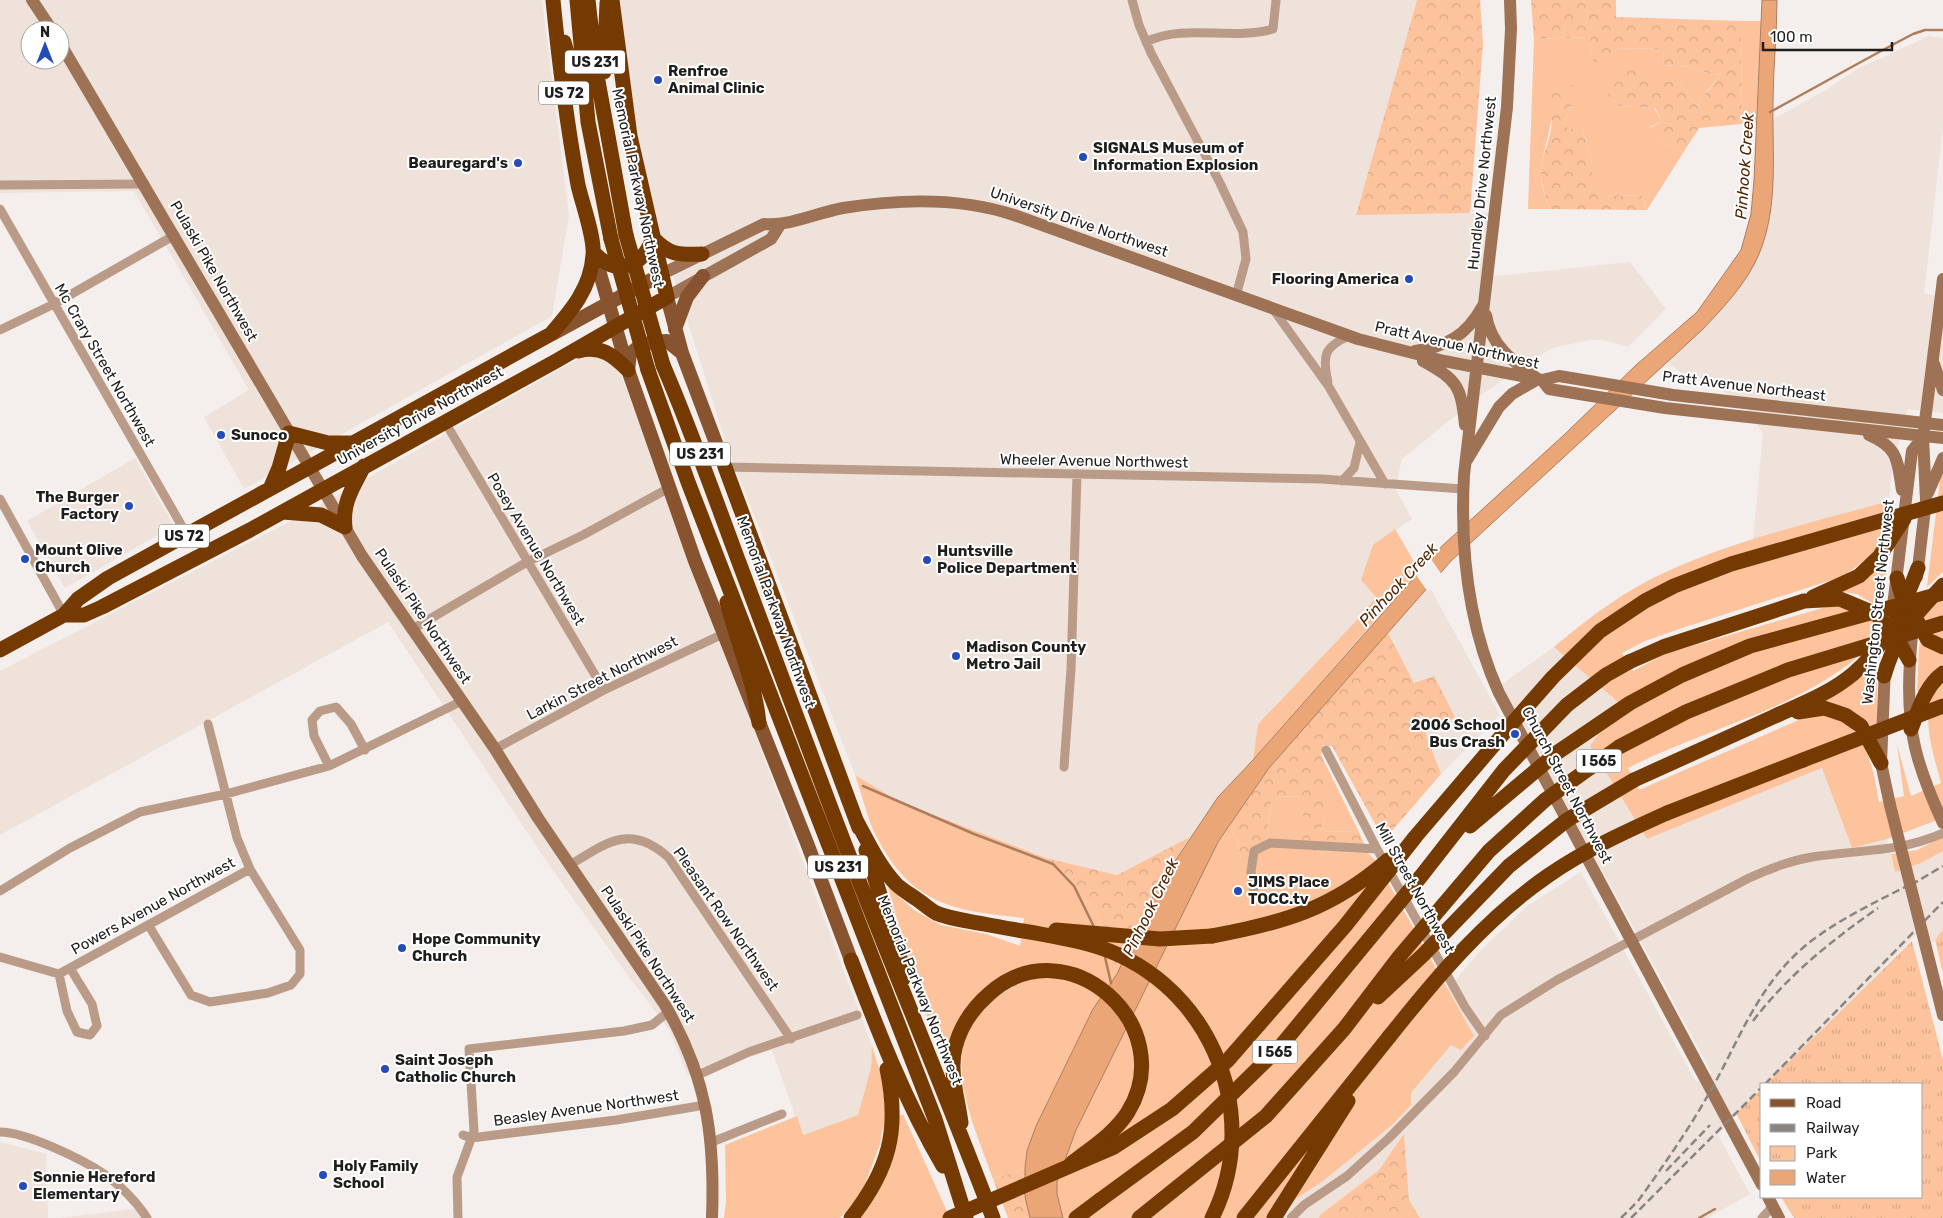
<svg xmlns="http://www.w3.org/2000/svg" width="1943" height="1218" viewBox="0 0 1943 1218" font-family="Rubik,sans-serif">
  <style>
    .built { fill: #eee2da; fill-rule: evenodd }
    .grass { fill: #fcc39d }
    .forest { fill: url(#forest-crowns) }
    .park { fill: url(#park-tufts) }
    .water { fill: #eba678; stroke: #ae7d5c }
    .pier { fill: #f4efec }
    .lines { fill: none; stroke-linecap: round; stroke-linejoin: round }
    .stream { stroke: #ae7d5c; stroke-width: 2.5 }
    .street { stroke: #ba9b87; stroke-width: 9 }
    .secondary { stroke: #9e7255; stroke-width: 12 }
    .primary { stroke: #88542f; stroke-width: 14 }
    .highway { stroke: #753a02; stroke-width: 15 }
    .rail { stroke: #888583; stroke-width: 2.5; stroke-dasharray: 8 4; stroke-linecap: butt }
    .secondary-bridge { stroke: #9e7255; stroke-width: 12 }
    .highway-bridge { stroke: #753a02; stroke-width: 15 }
    .poi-dot { fill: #234bb9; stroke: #fff; stroke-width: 2 }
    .labels { text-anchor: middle; stroke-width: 4; stroke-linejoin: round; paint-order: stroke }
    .shield { fill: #fff; stroke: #626260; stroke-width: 1 }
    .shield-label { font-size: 14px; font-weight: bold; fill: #1f1e1c }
    .poi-label { font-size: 15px; font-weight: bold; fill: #1f1e1c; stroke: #fff; text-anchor: start }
    .street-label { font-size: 15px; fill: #1f1e1c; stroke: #fff }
    .water-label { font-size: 16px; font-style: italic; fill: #512500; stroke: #fff }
  </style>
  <defs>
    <pattern id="forest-crowns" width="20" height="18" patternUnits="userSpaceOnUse" patternTransform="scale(1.25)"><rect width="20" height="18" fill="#fcc39d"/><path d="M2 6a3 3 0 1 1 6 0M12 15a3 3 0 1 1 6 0" fill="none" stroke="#d8a787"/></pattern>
    <pattern id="park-tufts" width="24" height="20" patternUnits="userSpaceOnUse" patternTransform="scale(1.25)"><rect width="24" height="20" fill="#fcc39d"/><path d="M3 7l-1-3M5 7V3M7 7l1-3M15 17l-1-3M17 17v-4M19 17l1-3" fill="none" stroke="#d8a787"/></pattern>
  </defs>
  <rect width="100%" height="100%" fill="#f4efec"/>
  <path class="built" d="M0 0H542L569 215 552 316 244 489 204 417 249 390 134 191 0 193ZM30 30H60V60H30Z
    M618 0H1417L1356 214 1496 213 1494 276 1630 262 1666 309 1628 347 1604 340H1589L1552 348 1482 394 1402 459 1395 488 1412 519 1373 546 1376 596 1355 622 1258 724 1253 760 1218 797 1190 837 1117 875 1046 858 900 802 855 775 725 440 657 224 633 118Z
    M1929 36 1943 38V126L1924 294 1943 296V413L1908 409 1892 468 1889 501 1753 540 1763 434 1742 402 1690 372 1683 374 1667 362 1702 330 1772 208 1774 181 1773 119 1826 90 1857 69Z
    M587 354 608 357 618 367 872 1046 871 1068 858 1115 802 1135 772 1050 688 1076 670 1031 626 973 547 862 388 622 0 835V671L293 520Z
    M135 458 174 526 65 588 27 521Z
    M1429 586 1500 715 1441 774 1419 715 1444 724 1455 717 1414 683 1388 633Z
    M1554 647 1619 703 1590 746 1647 839 1822 768 1852 848 1887 839 1895 872 1943 851V929L1927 951 1921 930 1766 1084H1762V1089L1736 1113 1718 1135 1750 1194 1708 1218H1420L1409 1200 1404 1135 1379 1170 1320 1215 1319 1218H1267L1323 1181 1392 1125 1411 1093 1451 1045 1474 1036 1447 990 1480 951 1527 906 1581 872 1696 1082 1712 1073 1629 919 1507 701 1501 685Z
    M0 1142 46 1154 48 1218H0Z
    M141 1208 143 1218H60Z"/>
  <path class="grass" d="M1741 21H1761L1756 123 1742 124Z
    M1589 37 1594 62 1614 48 1663 49 1664 65 1690 67 1713 75 1722 73C1714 85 1701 94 1698 107L1678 82H1648L1608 95 1619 106 1654 108 1662 121 1650 127 1659 139 1683 153 1647 210 1643 196 1605 195 1592 181V163L1582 129H1568L1564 121 1574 101 1552 112C1551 133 1541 154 1541 175 1541 187 1546 198 1550 209H1528L1534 39Z
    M1943 470V572L1927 587 1940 480Z
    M1889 501C1889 509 1891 522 1888 529 1881 550 1859 566 1841 577L1682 628 1645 641 1622 653 1633 671 1665 654 1829 606 1853 608 1880 626 1879 633C1870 643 1861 655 1850 663 1785 713 1700 731 1628 768L1639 790 1801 719C1808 718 1817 714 1824 715 1866 721 1873 768 1879 802L1904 796 1897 744 1911 796 1941 783C1934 756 1924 728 1930 700 1932 694 1939 686 1943 680V818L1887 839 1852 848 1822 768 1647 839 1590 746 1619 703 1554 647C1588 618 1627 589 1668 571 1738 539 1815 522 1889 501Z
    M1395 529 1419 570 1253 760 1258 724 1355 622 1376 597 1361 580 1373 545Z
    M1888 553 1882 609 1857 594 1837 591Z
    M1943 593V639L1935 636 1923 624 1924 614Z
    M1924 641 1943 650V664L1937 669 1920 691H1917L1919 648 1920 642Z
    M1877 657V742L1823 701Z
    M1321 755 1359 832 1321 831 1324 818Z
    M855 775 900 802 1046 858 1070 878 1097 915 1117 974C1094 1008 1077 1041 1059 1078 1045 1108 1028 1135 1025 1168L993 1179C969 1111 927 1031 1013 987L1008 974C974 988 951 1025 945 1061L919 997 888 887 914 910 941 925 986 934 1020 946 1024 918C959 911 915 907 880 843 868 823 863 797 855 775Z
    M1304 796 1310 851 1368 853 1376 861 1474 1036 1461 1050 1451 1045 1411 1093V1105L1392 1125 1323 1181 1267 1218H1063L1057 1194V1182L1076 1130 1218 842 1227 830H1231L1237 840 1241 860 1254 857 1265 849 1272 797Z
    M1943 837V851L1921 863 1895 872 1891 854 1917 850Z
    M872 1046 885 1088V1117L880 1144 862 1192 840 1218H724L726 1201 725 1145 797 1116 803 1135 858 1115 871 1068Z
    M903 1114 950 1218H858L898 1117Z"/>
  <path class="forest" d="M1417 0H1480L1483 43 1470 213 1356 215Z
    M1531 0H1616V17L1741 21 1742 124 1699 128 1683 153 1659 139 1650 128 1662 121 1655 108 1619 106 1608 95 1611 78 1627 64 1641 67 1648 82H1678L1698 107C1701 94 1715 86 1721 73L1713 75 1690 67 1664 65 1663 49 1615 48 1611 58 1594 63 1589 37 1534 39Z
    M1573 85 1574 101 1564 121 1568 129H1582L1592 163V180L1605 195 1643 196 1647 210 1550 209C1546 198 1542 187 1541 175 1540 147 1563 127 1544 101L1554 87Z
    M1388 633 1414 683 1434 676 1455 717 1444 724 1419 715 1441 774 1384 840 1332 746 1323 745 1321 755 1331 784 1323 800 1330 811 1324 818 1321 831 1359 832 1368 853 1310 851 1302 841 1304 796 1272 797 1265 849 1249 863 1241 860 1237 840 1231 830H1227L1269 768Z
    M1190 837 1157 888 1117 974 1097 915 1070 878 1046 858 1117 875Z
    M1404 1134 1409 1200 1420 1218H1319L1320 1215 1379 1170Z
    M1025 1168V1197L1030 1218H1008L993 1179Z"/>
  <path class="park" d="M1943 929V973L1935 940Z
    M1912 941 1943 1060V1218H1794L1781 1197H1922V1084H1766Z
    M1762 1089V1164L1736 1113Z"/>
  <path class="water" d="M1762 0H1777C1777 34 1773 69 1773 103 1772 154 1779 206 1759 254 1747 283 1723 308 1702 330L1451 561 1269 768 1218 842 1076 1130 1057 1182V1194L1063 1218H1030L1025 1197V1168L1027 1151 1036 1126 1093 1009 1117 974 1157 888 1218 797 1253 760 1442 546 1565 434 1635 366 1697 312 1741 250 1751 214 1754 181Z"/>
  <path class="pier" d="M1429 556 1442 575 1428 592 1414 572Z"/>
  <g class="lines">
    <path class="stream" d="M1770 112C1818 86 1865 59 1913 34L1925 30H1943
      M863 786 974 834 1053 864 1074 886 1095 929
      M1105 957 1111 983
      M1699 1218 1715 1209"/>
    <path class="street" d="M1132 0 1139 25 1151 53 1220 183 1243 232 1246 259 1236 296
      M1146 42C1185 23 1232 41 1273 29L1276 0
      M0 185 145 184
      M0 209 187 535
      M1273 309 1329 387 1385 484
      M0 330 54 304 175 235
      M1328 382C1322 355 1324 347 1349 336
      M445 422 604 690
      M725 467 1322 479 1463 489
      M1342 481 1354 468 1360 442
      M0 499 64 615
      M411 630 527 562 583 535 669 488
      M495 749 604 690 723 634
      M1326 750 1377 849 1465 1007 1485 1036
      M329 766 314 736 312 720 320 711 336 707 351 724 365 750
      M1064 767 1071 669 1077 474
      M570 865C607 842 631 823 669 858L791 1039
      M0 891 70 848 140 812 226 794 329 766 462 701
      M1254 893 1251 872 1254 851 1270 843 1377 849
      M149 926 191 995 210 1002 268 993 291 985 300 974V950L250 869 237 838 208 724
      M0 957 59 974 250 869
      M59 974 67 1011 77 1032 90 1035 97 1026 92 1004 70 968
      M698 1075 749 1052 857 1015
      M0 1132C26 1132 82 1159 104 1174 120 1185 137 1202 147 1218
      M463 1135 471 1138 616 1120 705 1105
      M712 1142 782 1114
      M458 1218 457 1177 474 1131 469 1049 624 1031 652 1025 668 1012
      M1291 1218 1304 1205 1347 1176 1389 1138 1454 1072 1501 1015 1557 980 1747 879C1768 869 1789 861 1812 857 1857 850 1901 852 1943 833
      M1762 1218 1773 1206"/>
    <path class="secondary" d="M32 0 52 30
      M1510 0 1511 29 1507 107 1464 475C1460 550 1468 625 1499 693L1762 1185
      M60 43 362 556 495 749 538 818 665 1005C707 1078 715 1136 712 1218
      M662 274 764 224C791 226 816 213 843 208 899 199 959 197 1014 215L1358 339 1444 361 1542 380 1549 389 1665 408 1943 438
      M667 297 771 239 780 225
      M1415 351C1446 347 1467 335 1482 307
      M1423 361C1457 380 1461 385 1465 425
      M1934 364 1943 390
      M1542 380 1559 376 1673 395 1943 425
      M1869 435C1899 448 1897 460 1902 490
      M1467 460 1499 407 1512 394 1538 379C1514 362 1491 347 1486 315
      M1928 493 1943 458
      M1917 577 1926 500 1923 437 1943 279
      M1892 614 1912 451 1923 437
      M1913 624C1909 664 1906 708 1915 747 1921 773 1932 799 1943 823
      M1885 666 1881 763 1890 805
      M1768 1197 1779 1218"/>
    <path class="primary" d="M594 253 628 370 695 561 807 843 851 960
      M667 297 682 353 725 467
      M675 329 687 297 703 276
      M554 333 662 274
      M628 370 630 354 637 348 652 342 667 341 682 353"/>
    <path class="highway" d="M577 0 588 122 611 239
      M588 0 596 70 626 235
      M564 42 577 87
      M604 72 607 3
      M653 238C669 255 678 255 702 254
      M594 253C616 276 642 268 653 238
      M578 351C601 345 613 355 628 370
      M663 365C689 425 711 487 734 549 764 631 795 713 826 795 879 937 939 1076 993 1218
      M648 370 688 482 935 1119 966 1218
      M725 467 859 828
      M270 489 279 468 289 433 328 443H350
      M283 512 321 515 345 527
      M345 527C342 503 353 487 364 466
      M1897 578 1901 593 1928 640 1943 647
      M1813 597 1859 576 1879 557 1904 519
      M727 602C737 642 755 682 759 723
      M64 615H84L102 607 250 530 556 361 667 297 630 136 612 0
      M0 650 64 615 78 599 108 578 551 334C571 311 591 288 593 255 595 238 582 203 578 185 567 124 559 62 553 0
      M1629 662 1663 647 1804 601 1840 599 1876 614 1898 640 1909 660
      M1884 676C1896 633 1914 617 1943 585
      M1798 712 1824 708 1845 715 1861 726 1881 763
      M1911 729C1919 709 1925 686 1943 673
      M1634 780C1681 759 1727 738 1773 717 1801 704 1829 694 1853 674 1885 647 1904 606 1918 568
      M1667 813 1803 760
      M856 820C868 842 879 866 896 884 902 890 911 895 918 900 924 904 930 910 936 913 950 919 969 921 984 924 1019 931 1054 935 1088 944 1206 975 1266 1110 1212 1218
      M866 850 900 958 903 979
      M1056 930 1160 939 1212 936
      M851 960C878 1031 905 1101 943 1166
      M961 1123C958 1099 949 1072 955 1048 960 1027 973 1008 989 994 1067 924 1181 1025 1128 1112 1115 1133 1091 1148 1072 1163
      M851 1218C889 1170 900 1130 887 1069
      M1076 1218 1100 1200
      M1244 1218 1389 1037
      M1274 1218 1348 1101"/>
    <path class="rail" d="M1911 885 1943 866
      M1753 1021C1788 975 1831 941 1878 908
      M1765 1084 1943 902
      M1666 1171 1710 1125
      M1638 1201C1664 1165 1689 1129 1711 1090 1737 1044 1755 994 1794 956 1825 925 1878 901 1917 881
      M1621 1218 1635 1204
      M1631 1218 1762 1087"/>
    <path class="secondary-bridge" d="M1890 805 1943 1015"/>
    <path class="highway-bridge" d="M626 235 663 365
      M611 239 648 370
      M1803 760 1943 706
      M1470 826 1558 752 1630 703 1682 675 1750 646 1943 593
      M1212 936C1283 923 1332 909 1388 860
      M1378 997 1423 955 1509 866 1567 820 1634 780
      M1389 1037C1436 978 1486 918 1549 875 1585 850 1627 831 1667 813
      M1100 1200 1193 1132 1280 1047 1422 875 1504 770 1567 705 1606 675 1629 662
      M950 1218 1114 1147 1172 1109 1228 1060 1345 926 1416 836 1516 719 1553 677 1600 631 1645 601 1674 586 1731 564 1943 503
      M1139 1218 1266 1116 1344 1029 1399 957 1489 851 1545 800 1619 747 1686 712 1788 670 1943 623"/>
  </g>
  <g class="poi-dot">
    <circle cx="658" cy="80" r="5"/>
    <circle cx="1083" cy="157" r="5"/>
    <circle cx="518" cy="163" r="5"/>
    <circle cx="1409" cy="279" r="5"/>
    <circle cx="221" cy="435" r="5"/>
    <circle cx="129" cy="506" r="5"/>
    <circle cx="25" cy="559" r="5"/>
    <circle cx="927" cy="560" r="5"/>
    <circle cx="956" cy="656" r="5"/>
    <circle cx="1515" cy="734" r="5"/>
    <circle cx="1238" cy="891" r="5"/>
    <circle cx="402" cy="948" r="5"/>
    <circle cx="385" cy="1069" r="5"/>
    <circle cx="323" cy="1175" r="5"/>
    <circle cx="23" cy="1186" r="5"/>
  </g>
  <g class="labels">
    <g class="shield">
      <rect x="565" y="50.5" width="60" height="23" rx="4"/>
      <rect x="539" y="81.5" width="50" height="23" rx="4"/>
      <rect x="670" y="442.5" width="60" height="23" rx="4"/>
      <rect x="159" y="524.5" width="50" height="23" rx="4"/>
      <rect x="1576.5" y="749.5" width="45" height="23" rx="4"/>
      <rect x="808" y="855.5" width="60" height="23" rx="4"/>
      <rect x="1252.5" y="1040.5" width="45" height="23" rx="4"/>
    </g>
    <g class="shield-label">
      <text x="595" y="67">US 231</text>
      <text x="564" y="98">US 72</text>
      <text x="700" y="459">US 231</text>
      <text x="184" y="541">US 72</text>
      <text x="1599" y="766">I 565</text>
      <text x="838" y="872">US 231</text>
      <text x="1275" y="1057">I 565</text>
    </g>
    <g class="poi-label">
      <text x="668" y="76">Renfroe<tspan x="668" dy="17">Animal Clinic</tspan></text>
      <text x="1093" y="153">SIGNALS Museum of<tspan x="1093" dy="17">Information Explosion</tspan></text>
      <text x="508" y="168" text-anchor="end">Beauregard's</text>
      <text x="1399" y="284" text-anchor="end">Flooring America</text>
      <text x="231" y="440">Sunoco</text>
      <text x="119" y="502" text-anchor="end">The Burger<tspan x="119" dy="17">Factory</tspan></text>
      <text x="35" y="555">Mount Olive<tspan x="35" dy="17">Church</tspan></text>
      <text x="937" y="556">Huntsville<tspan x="937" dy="17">Police Department</tspan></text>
      <text x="966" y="652">Madison County<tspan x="966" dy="17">Metro Jail</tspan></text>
      <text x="1505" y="730" text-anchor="end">2006 School<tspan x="1505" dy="17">Bus Crash</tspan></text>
      <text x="1248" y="887">JIMS Place<tspan x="1248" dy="17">TOCC.tv</tspan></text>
      <text x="412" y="944">Hope Community<tspan x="412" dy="17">Church</tspan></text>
      <text x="395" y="1065">Saint Joseph<tspan x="395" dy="17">Catholic Church</tspan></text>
      <text x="333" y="1171">Holy Family<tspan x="333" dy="17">School</tspan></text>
      <text x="33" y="1182">Sonnie Hereford<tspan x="33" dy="17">Elementary</tspan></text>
    </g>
    <g class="street-label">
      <text transform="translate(1482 183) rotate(-84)" y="5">Hundley Drive Northwest</text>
      <text transform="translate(638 188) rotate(78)" y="5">Memorial Parkway Northwest</text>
      <text transform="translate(1079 222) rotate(19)" y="5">University Drive Northwest</text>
      <text transform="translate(214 271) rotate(60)" y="5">Pulaski Pike Northwest</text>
      <text transform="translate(1457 345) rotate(13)" y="5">Pratt Avenue Northwest</text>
      <text transform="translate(105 365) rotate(60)" y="5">Mc Crary Street Northwest</text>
      <text transform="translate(1744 386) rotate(7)" y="5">Pratt Avenue Northeast</text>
      <text transform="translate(420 416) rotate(-29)" y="5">University Drive Northwest</text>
      <text transform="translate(1094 461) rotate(1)" y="5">Wheeler Avenue Northwest</text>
      <text transform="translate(536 549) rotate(59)" y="5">Posey Avenue Northwest</text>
      <text transform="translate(1878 602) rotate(-84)" y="5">Washington Street Northwest</text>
      <text transform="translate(776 612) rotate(70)" y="5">Memorial Parkway Northwest</text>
      <text transform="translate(423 616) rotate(56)" y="5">Pulaski Pike Northwest</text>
      <text transform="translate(602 678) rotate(-27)" y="5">Larkin Street Northwest</text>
      <text transform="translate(1567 785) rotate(62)" y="5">Church Street Northwest</text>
      <text transform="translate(1415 888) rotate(61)" y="5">Mill Street Northwest</text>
      <text transform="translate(153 906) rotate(-29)" y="5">Powers Avenue Northwest</text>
      <text transform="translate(726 919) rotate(55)" y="5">Pleasant Row Northwest</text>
      <text transform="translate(648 954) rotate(57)" y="5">Pulaski Pike Northwest</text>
      <text transform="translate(920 990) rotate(68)" y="5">Memorial Parkway Northwest</text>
      <text transform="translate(586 1108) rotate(-8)" y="5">Beasley Avenue Northwest</text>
    </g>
    <g class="water-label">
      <text transform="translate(1744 166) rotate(-86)" y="6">Pinhook Creek</text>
      <text transform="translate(1398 584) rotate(-47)" y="6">Pinhook Creek</text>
      <text transform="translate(1150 907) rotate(-64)" y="6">Pinhook Creek</text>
    </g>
  </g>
  <rect x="1760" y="1083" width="162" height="115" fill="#ffffff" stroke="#a5a5a4"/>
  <rect x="1770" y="1099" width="25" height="8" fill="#88542f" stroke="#a5a5a4"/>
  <text x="1806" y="1108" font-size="15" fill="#1f1e1c">Road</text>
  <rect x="1770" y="1124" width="25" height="8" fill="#888583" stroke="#a5a5a4"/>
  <text x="1806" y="1133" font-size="15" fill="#1f1e1c">Railway</text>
  <rect x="1770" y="1146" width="25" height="15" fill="url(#park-tufts)" stroke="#a5a5a4"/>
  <text x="1806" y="1158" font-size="15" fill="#1f1e1c">Park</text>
  <rect x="1770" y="1170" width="25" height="15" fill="#eba678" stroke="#a5a5a4"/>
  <text x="1806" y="1183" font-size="15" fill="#1f1e1c">Water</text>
  <g transform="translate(45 45)"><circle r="24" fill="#ffffff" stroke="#a5a5a4"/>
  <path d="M0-4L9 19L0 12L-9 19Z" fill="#234bb9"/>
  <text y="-8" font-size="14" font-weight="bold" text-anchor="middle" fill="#1f1e1c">N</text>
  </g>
  <path d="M1763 42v8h129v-8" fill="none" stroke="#1f1e1c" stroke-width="2.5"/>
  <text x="1770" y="42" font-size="15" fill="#1f1e1c" stroke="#ffffff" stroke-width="4" paint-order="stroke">100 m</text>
</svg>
